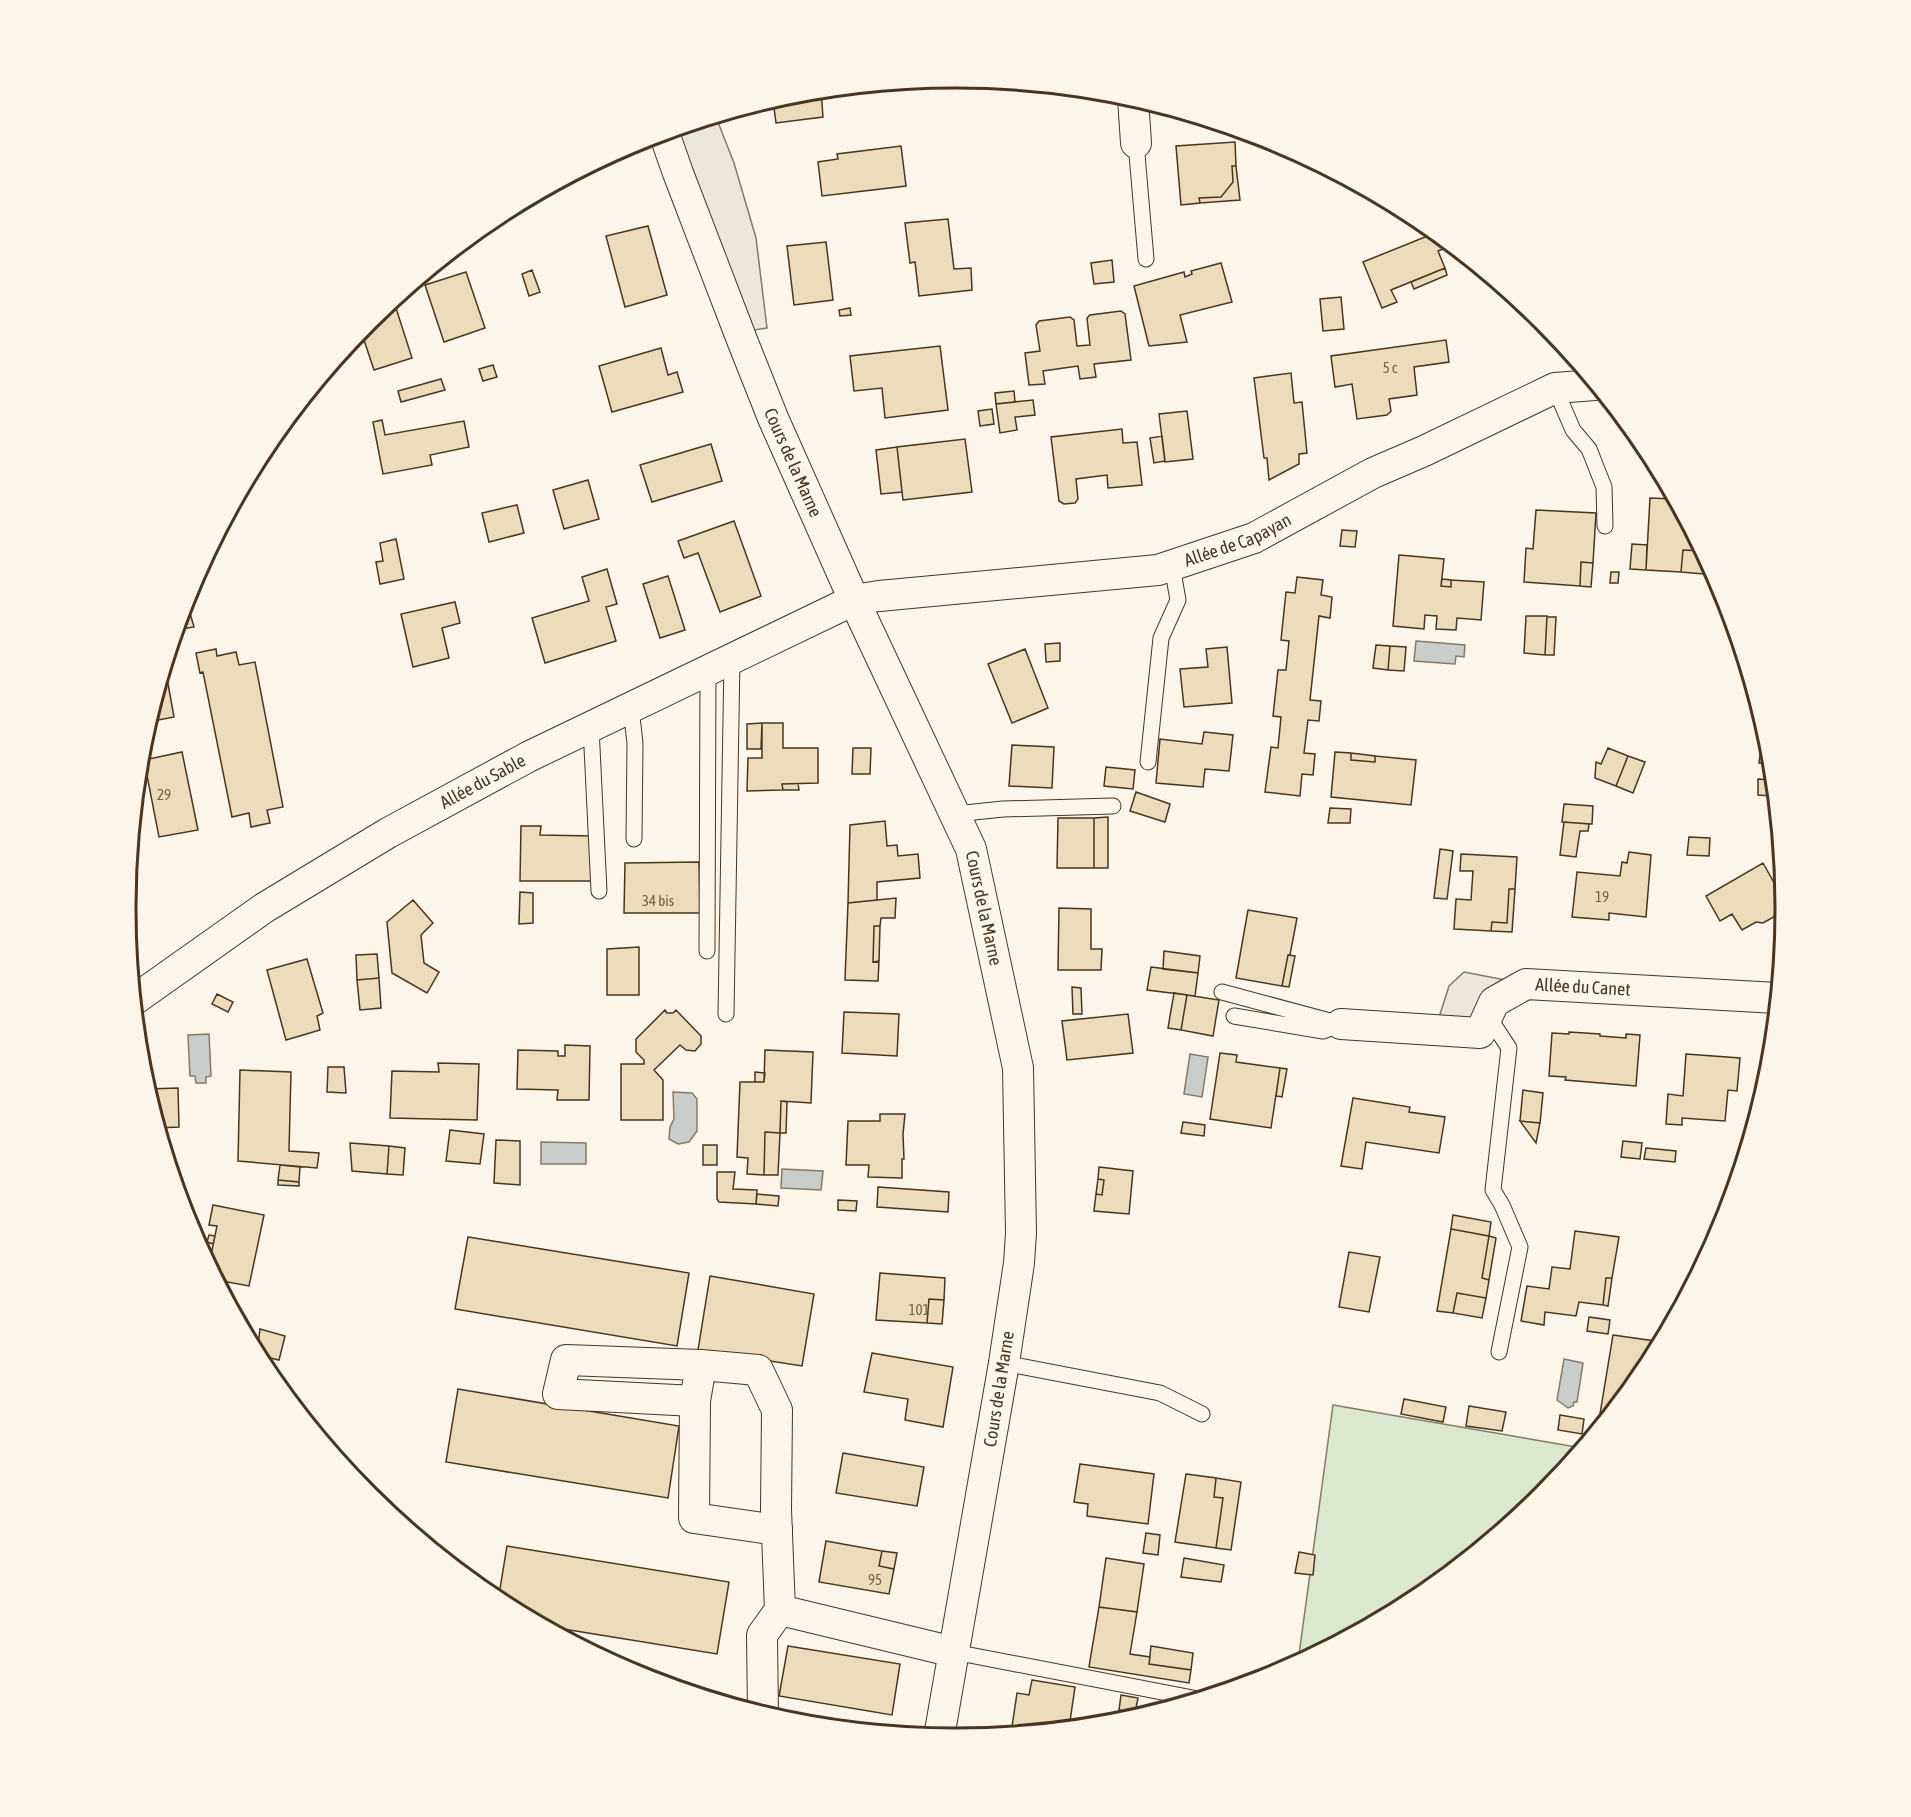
<svg xmlns="http://www.w3.org/2000/svg" width="1911" height="1817" viewBox="0 0 1911 1817" font-family="'Asap Condensed',sans-serif">
  <style>
    .green { fill: #dce7d0; stroke: #887966; stroke-width: 1.5 }
    .parking { fill: #ede7d9; stroke: #887966; stroke-width: 1.5 }
    .water { fill: #c9cecd; stroke: #887966; stroke-width: 1.5 }
    .building { fill: #ecdcbc; stroke: #4a3520; stroke-width: 1.5 }
    .lines { fill: none; stroke-linecap: round; stroke-linejoin: round }
    .service-casing { stroke: #4a3520; stroke-width: 17 }
    .minor-casing { stroke: #4a3520; stroke-width: 32 }
    .service { stroke: #fbf6e9; stroke-width: 15 }
    .minor { stroke: #fbf6e9; stroke-width: 30 }
    .labels { text-anchor: middle; stroke-width: 4.5; stroke-linejoin: round; paint-order: stroke }
    .number-label { font-size: 15px; fill: #725f47 }
    .street-label { font-size: 18px; fill: #4a3520; stroke: #fbf6e9 }
    .rim { fill: none; stroke: #4a3520; stroke-width: 3 }
  </style>
  <rect width="100%" height="100%" fill="#fbf6e9"/>
  <path class="green" d="M1333 1405 1582 1448 1543 1496 1417 1599 1298 1662Z"/>
  <path class="parking" d="M716 117 734 163 756 238 767 328 739 332 664 133Z
    M1464 972 1526 984 1480 1033 1435 1030 1449 986Z"/>
  <path class="water" d="M1416 641 1465 645 1464 657 1456 656 1455 664 1414 661Z
    M209 1034 211 1076 206 1077V1083H196L195 1076H190L188 1035Z
    M1190 1054 1208 1057 1202 1097 1184 1094Z
    M673 1092 692 1093 697 1099V1131L689 1142 678 1144 669 1139 670 1127 674 1119Z
    M541 1142 586 1143V1164H541Z
    M782 1169 823 1171 821 1190 781 1188Z
    M1564 1359 1583 1363 1577 1402H1574L1573 1406 1568 1408 1557 1400Z"/>
  <path class="building" d="M821 91 823 117 776 123 773 100 794 94Z
    M1254 136 1274 141 1275 142 1255 144Z
    M1235 142 1236 166H1232L1233 182 1221 197 1199 198 1200 203 1181 205 1176 146Z
    M901 146 906 186 822 196 818 162 838 159 837 154Z
    M1232 166H1236L1240 200 1200 203 1199 198 1221 197 1233 182Z
    M948 219 954 269 971 268 972 290 919 296 915 262 910 263 905 223Z
    M648 226 667 295 625 307 606 236Z
    M1435 233 1443 249 1438 251 1445 268 1391 290 1397 302 1382 308 1363 262Z
    M826 242 833 300 794 305 787 246Z
    M1112 260 1114 282 1094 284 1091 263Z
    M1221 263 1232 302 1180 315 1187 342 1149 346 1134 286 1184 272 1185 277 1192 274 1191 271Z
    M1445 268 1447 275 1414 289 1411 282Z
    M532 270 540 292 529 296 522 274Z
    M466 272 485 328 444 342 425 285Z
    M1341 297 1344 329 1323 331 1320 299Z
    M395 305 412 358 374 370 361 331 368 321 383 309Z
    M850 308 851 315 840 316 839 310Z
    M1121 311 1125 314 1131 360 1094 364 1096 377 1080 379 1078 366 1043 371 1045 384 1029 385 1025 353 1040 351 1036 325 1039 321 1070 317 1074 320 1077 346 1090 345 1087 318 1090 315Z
    M1446 340 1449 362 1414 367 1417 395 1389 399 1391 411 1387 415 1357 419 1352 384 1335 387 1331 356Z
    M940 346 948 410 885 418 882 388 854 391 850 356Z
    M661 348 668 375 677 372 683 392 612 412 599 366Z
    M493 365 497 377 483 381 479 369Z
    M1291 373 1294 403 1302 402 1307 453 1299 454V464L1269 480 1267 458H1264L1254 378Z
    M441 379 445 390 401 402 398 391Z
    M1014 391 1015 402 996 404 995 393Z
    M1033 400 1035 415 1015 417 1017 430 1000 433 996 404Z
    M992 409 994 424 980 426 978 411Z
    M1187 411 1193 459 1165 462 1159 414Z
    M382 420 385 435 464 421 469 447 430 455 432 465 383 474 373 422Z
    M1122 429 1123 443 1137 442 1142 485 1108 488 1107 475 1076 479 1078 499 1075 503 1064 504 1059 501 1051 437Z
    M1162 436 1165 461 1154 463 1150 438Z
    M965 439 972 492 903 500 897 447Z
    M711 444 722 481 652 502 640 465Z
    M897 447 902 492 881 494 876 450Z
    M588 480 599 519 564 529 553 490Z
    M1650 498 1674 499 1702 551 1683 550 1681 572 1646 570Z
    M517 505 524 533 489 542 482 513Z
    M1536 510 1596 513 1593 563 1581 562 1580 586 1524 582 1526 548 1533 549Z
    M734 521 761 596 720 612 698 553 684 558 678 541Z
    M1342 530 1357 531 1355 547 1340 546Z
    M396 539 404 579 380 584 376 562 383 561 380 543Z
    M1632 544 1647 545 1646 570 1630 569Z
    M1683 550 1702 551 1705 558 1704 574 1681 572Z
    M1399 555 1444 559 1441 586 1451 587V580L1484 582 1481 620 1457 618 1456 630 1436 629 1437 616 1425 615 1424 629 1393 626Z
    M1581 562 1593 563 1591 587 1580 586Z
    M607 569 617 604 606 607 616 641 545 663 532 618 589 601 582 577Z
    M1611 572H1619L1618 583H1610Z
    M668 576 685 630 660 638 643 584Z
    M1297 577 1323 580 1321 595 1332 597 1330 618 1319 616 1310 700 1321 701 1319 721 1308 720 1304 753 1315 754 1313 775 1302 774 1300 796 1265 792 1271 747 1278 748 1281 717 1273 716 1278 670H1286L1289 641 1281 640 1286 592 1295 593Z
    M1442 579 1451 580V587L1441 586Z
    M455 602 460 623 442 628 449 658 413 667 401 614Z
    M189 604 191 612 181 614 184 605Z
    M190 613 194 627 182 629 181 616Z
    M1526 616H1547L1545 655 1524 653Z
    M1547 617H1556L1554 655H1545Z
    M1060 643V661L1046 662 1045 644Z
    M1376 645 1390 646 1388 670 1373 668Z
    M1390 646 1406 647 1404 671 1388 670Z
    M1227 647 1232 703 1184 707 1180 669 1208 667 1206 649Z
    M216 649 217 656 236 652 239 665 255 662 283 807 267 810 270 823 251 827 249 813 232 817 203 672 200 673 196 653Z
    M1025 649 1048 708 1012 723 988 664Z
    M165 667 174 717 148 722Z
    M762 723H783V748H818V783L782 784 783 790 747 791 748 758H762Z
    M762 723 761 749H747V724Z
    M1764 726 1770 747 1772 764 1759 763Z
    M1204 732 1233 735 1229 771 1205 769 1203 787 1156 783 1160 739 1202 744Z
    M1012 745 1054 747 1052 788 1009 786Z
    M853 748H871L870 774H852Z
    M1608 748 1628 756 1616 786 1595 778 1596 762 1601 764Z
    M182 752 198 830 159 837 144 760Z
    M1335 752 1351 753V760L1375 762V756L1416 760 1411 805 1331 797Z
    M1351 753 1375 756V762L1351 760Z
    M1628 756 1645 762 1633 793 1616 786Z
    M1106 767 1135 770 1133 789 1104 786Z
    M1758 779 1772 780 1771 796 1758 795Z
    M782 784H798L799 790H783Z
    M1136 792 1170 804 1165 822 1130 811Z
    M1564 804 1593 806 1592 824 1562 822Z
    M1330 808 1351 809 1350 823H1328Z
    M1108 817V868H1094V818Z
    M1058 818H1094V868H1057Z
    M885 821 887 846 897 845 898 856 918 854 920 878 877 882V900L848 903 850 825Z
    M1564 822 1589 824 1588 831H1580L1576 857 1560 855Z
    M521 826H541L540 835 593 836 592 881H520Z
    M1689 837 1710 838 1709 856 1687 855Z
    M1440 849 1453 851 1447 899 1434 898Z
    M1629 852 1651 855 1646 917 1609 913V920L1572 917 1577 872 1620 876 1622 862 1627 863Z
    M1461 854 1517 857 1515 889H1509L1507 923 1492 922 1491 931 1454 929 1456 899 1471 900 1473 871H1460Z
    M699 862 700 913H624L625 863Z
    M1763 863 1786 904V910L1763 923 1756 922 1742 930 1732 914 1720 921 1706 896Z
    M1509 889H1515L1512 932 1491 931 1492 922 1507 923Z
    M520 892 533 893V923L519 924Z
    M896 898 895 918H881L880 926H874L873 962 879 961 878 981 845 980 848 903Z
    M413 900 433 923 421 935 424 963 439 972 427 993 392 973 387 922Z
    M1059 908 1091 909V949H1102L1101 970H1058Z
    M1248 910 1297 918 1290 955H1288L1282 986 1236 978Z
    M874 926H880L879 961 873 962Z
    M639 947V995H607V949Z
    M1164 951 1200 956 1198 973 1163 969Z
    M377 954 379 978 357 980 356 955Z
    M1288 955 1295 956 1289 987 1282 986Z
    M307 959 323 1013 317 1016 320 1030 286 1040 267 970Z
    M1151 967 1198 973 1195 996 1147 990Z
    M379 978 381 1008 360 1010 357 980Z
    M1072 987 1081 988 1082 1014H1073Z
    M1174 993 1187 995 1181 1030 1168 1028Z
    M217 994 233 1002 228 1012 212 1004Z
    M1187 995 1219 1000 1213 1036 1181 1030Z
    M665 1010 667 1013H673L676 1010 701 1036V1044L695 1051 686 1050 680 1045 654 1070 663 1080V1120H621V1064H644V1060L636 1052V1039Z
    M844 1012 899 1014 897 1056 842 1053Z
    M1128 1014 1133 1053 1067 1060 1062 1021Z
    M1569 1032 1600 1034V1036L1626 1038V1034L1640 1035 1636 1086 1565 1080 1566 1077 1549 1076 1552 1033 1569 1034Z
    M565 1045 590 1046 589 1100H557L558 1090 517 1089 518 1050 558 1051V1056H565Z
    M765 1050 813 1052 811 1103 781 1101 780 1133 765 1132 764 1175 747 1174 748 1158 737 1157 740 1082H764Z
    M1220 1053 1237 1055 1236 1062 1280 1068 1271 1128 1210 1119Z
    M1686 1054 1740 1058 1737 1091 1728 1090 1725 1121 1682 1118V1125L1666 1124 1668 1094 1683 1096Z
    M438 1063 479 1064 477 1120 390 1118 392 1071 439 1072Z
    M328 1067H344L346 1093 327 1092Z
    M1280 1068 1287 1069 1282 1097 1276 1096Z
    M240 1070 291 1072 289 1151 319 1153 317 1168 238 1161Z
    M755 1072 765 1073 764 1082H755Z
    M178 1088 179 1127 158 1128 147 1089Z
    M1523 1090 1543 1093 1540 1123 1520 1121Z
    M1353 1098 1410 1107 1409 1112 1445 1117 1439 1153 1366 1142 1362 1169 1341 1166Z
    M781 1101 787 1102 786 1133H780Z
    M880 1114H905L903 1134 904 1159H902V1178L868 1177 869 1165H846L848 1121H880Z
    M1520 1121 1540 1123 1536 1143Z
    M1183 1122 1205 1125 1204 1136 1181 1133Z
    M450 1130 484 1134 480 1164 446 1161Z
    M765 1132 780 1133 778 1175H764Z
    M496 1140 520 1141V1185L494 1183Z
    M1623 1141 1642 1143 1640 1159 1621 1157Z
    M350 1143 389 1146 387 1174 352 1171Z
    M703 1145H717V1165H703Z
    M389 1146 405 1148 403 1175 387 1174Z
    M1646 1148 1676 1151 1675 1162 1644 1159Z
    M280 1165 300 1167 299 1182 278 1180Z
    M1099 1167 1133 1171 1129 1214 1094 1211 1096 1194 1102 1195 1104 1180 1098 1179Z
    M717 1172H735L733 1189 757 1190 756 1204 719 1202 717 1199Z
    M1098 1179 1104 1180 1102 1195 1096 1194Z
    M278 1180 299 1182V1186L278 1185Z
    M878 1187 949 1192 948 1212 877 1207Z
    M757 1194 779 1196 778 1206 756 1204Z
    M838 1200 857 1201 856 1211 838 1210Z
    M213 1205 264 1215 249 1286 217 1280 209 1265 217 1226 209 1225Z
    M1453 1215 1491 1222 1489 1236 1451 1229Z
    M1451 1229 1489 1236 1482 1278 1489 1280 1486 1298 1457 1293 1453 1313 1437 1311Z
    M1575 1231 1619 1237 1612 1278H1606L1603 1305 1579 1302 1576 1316 1545 1312 1544 1325 1521 1321 1527 1286 1549 1289 1552 1267 1570 1269Z
    M209 1235 215 1236 213 1244 207 1242Z
    M1489 1236 1496 1238 1489 1280 1482 1278Z
    M468 1237 689 1273 677 1346 455 1309Z
    M1349 1252 1380 1257 1369 1312 1339 1307Z
    M880 1273 945 1278 944 1300 929 1299 927 1323 876 1320Z
    M710 1276 814 1294 802 1366 698 1350Z
    M1606 1278H1612L1608 1306 1603 1305Z
    M1457 1293 1486 1298 1482 1318 1453 1313Z
    M929 1299 944 1300 942 1324 927 1323Z
    M1589 1317 1610 1320 1608 1334 1587 1331Z
    M260 1329 285 1336 279 1360 257 1355Z
    M1613 1335 1655 1341 1653 1357 1646 1370 1605 1420H1599Z
    M1655 1341 1661 1342 1653 1357Z
    M872 1353 953 1367 943 1427 905 1420 908 1399 864 1392Z
    M458 1389 679 1426 668 1498 446 1462Z
    M1404 1399 1446 1407 1443 1422 1401 1414Z
    M1469 1406 1506 1412 1502 1431 1466 1426Z
    M1560 1415 1584 1419 1582 1434 1558 1430Z
    M843 1453 924 1467 917 1506 836 1493Z
    M1080 1464 1154 1474 1148 1524 1087 1516 1088 1504 1074 1502Z
    M1186 1474 1216 1478 1214 1497 1223 1498 1216 1548 1175 1542Z
    M1216 1478 1241 1482 1231 1550 1216 1548 1223 1498 1214 1497Z
    M1146 1533 1160 1535 1158 1555 1143 1553Z
    M826 1541 882 1551 879 1566 894 1569 889 1594 819 1582Z
    M507 1546 729 1582 717 1654 545 1626 498 1601Z
    M882 1551 897 1553 894 1569 879 1566Z
    M1299 1552 1315 1555 1313 1575 1295 1573Z
    M1106 1558 1144 1564 1137 1612 1099 1607Z
    M1184 1558 1224 1565 1221 1582 1181 1577Z
    M1099 1607 1137 1612 1130 1654 1150 1657 1149 1664 1191 1670 1189 1683 1089 1667Z
    M788 1646 900 1664 892 1715 779 1696Z
    M1151 1646 1193 1653 1191 1670 1149 1664Z
    M1032 1680 1075 1687 1069 1728 1052 1726V1730L1033 1731V1730L1012 1727 1017 1693 1029 1695Z
    M1121 1695 1138 1698 1135 1713 1119 1710Z"/>
  <g class="lines">
    <g class="service-casing">
      <path id="service" d="M1136 143 1146 259
        M1555 388 1573 430 1589 449 1604 487 1605 526
        M631 708 635 743 634 839
        M591 727 599 891
        M1148 762 1161 638 1178 600 1172 566
        M955 814 1003 809 1113 806
        M707 951 708 671
        M1222 992 1341 1024
        M726 1014 732 659
        M1234 1016 1323 1031 1341 1024
        M1488 1016 1509 1048 1493 1190 1502 1205 1520 1247 1499 1352
        M1004 1363 1160 1393 1202 1414
        M954 1652 1198 1699"/>
    </g>
    <g class="minor-casing">
      <g id="minor">
        <path d="M1133 98 1136 143"/>
        <path id="s1" d="M664 133 678 173 742 340 773 418 854 600 971 849 1018 1068 1021 1233 1019 1263 1004 1363 939 1737"/>
        <path id="s2" d="M134 1000 264 908 388 833 528 757 854 600 879 596 1158 570 1254 538 1373 473 1424 451 1555 388 1595 385"/>
        <path id="s3" d="M1341 1024 1480 1033 1494 1002 1526 984 1777 998"/>
        <path d="M701 1365 695 1401 558 1394 566 1360 701 1365 758 1370 777 1410 776 1509 780 1610 762 1635 763 1714"/>
        <path d="M695 1401 694 1518 777 1530"/>
        <path d="M780 1610 954 1652"/>
      </g>
    </g>
    <use href="#service" class="service"/>
    <use href="#minor" class="minor"/>
  </g>
  <g class="labels">
    <g class="number-label">
      <text x="1390" y="373">5 c</text>
      <text x="164" y="800">29</text>
      <text x="1602" y="902">19</text>
      <text x="658" y="906">34 bis</text>
      <text x="919" y="1315">101</text>
      <text x="875" y="1585">95</text>
    </g>
    <g class="street-label">
      <text dy="6" stroke="none"><textPath href="#s1" startOffset="354">Cours de la Marne</textPath></text>
      <text dy="6" stroke="none"><textPath href="#s2" startOffset="1216">Allée de Capayan</textPath></text>
      <text dy="6" stroke="none"><textPath href="#s2" startOffset="412">Allée du Sable</textPath></text>
      <text dy="6" stroke="none"><textPath href="#s1" startOffset="840">Cours de la Marne</textPath></text>
      <text dy="6" stroke="none"><textPath href="#s3" startOffset="267">Allée du Canet</textPath></text>
      <text transform="translate(999 1389) rotate(-81)" y="6">Cours de la Marne</text>
    </g>
  </g>
  <path d="M0 0H1911V1817H0ZM955 88H956A819 819 0 0 1 1775 907V909A819 819 0 0 1 956 1728H955A819 819 0 0 1 136 909V907A819 819 0 0 1 955 88Z" fill="#fbf6e9" fill-rule="evenodd"/>
  <path class="rim" d="M955 88H956A819 819 0 0 1 1775 907V909A819 819 0 0 1 956 1728H955A819 819 0 0 1 136 909V907A819 819 0 0 1 955 88Z"/>
</svg>
